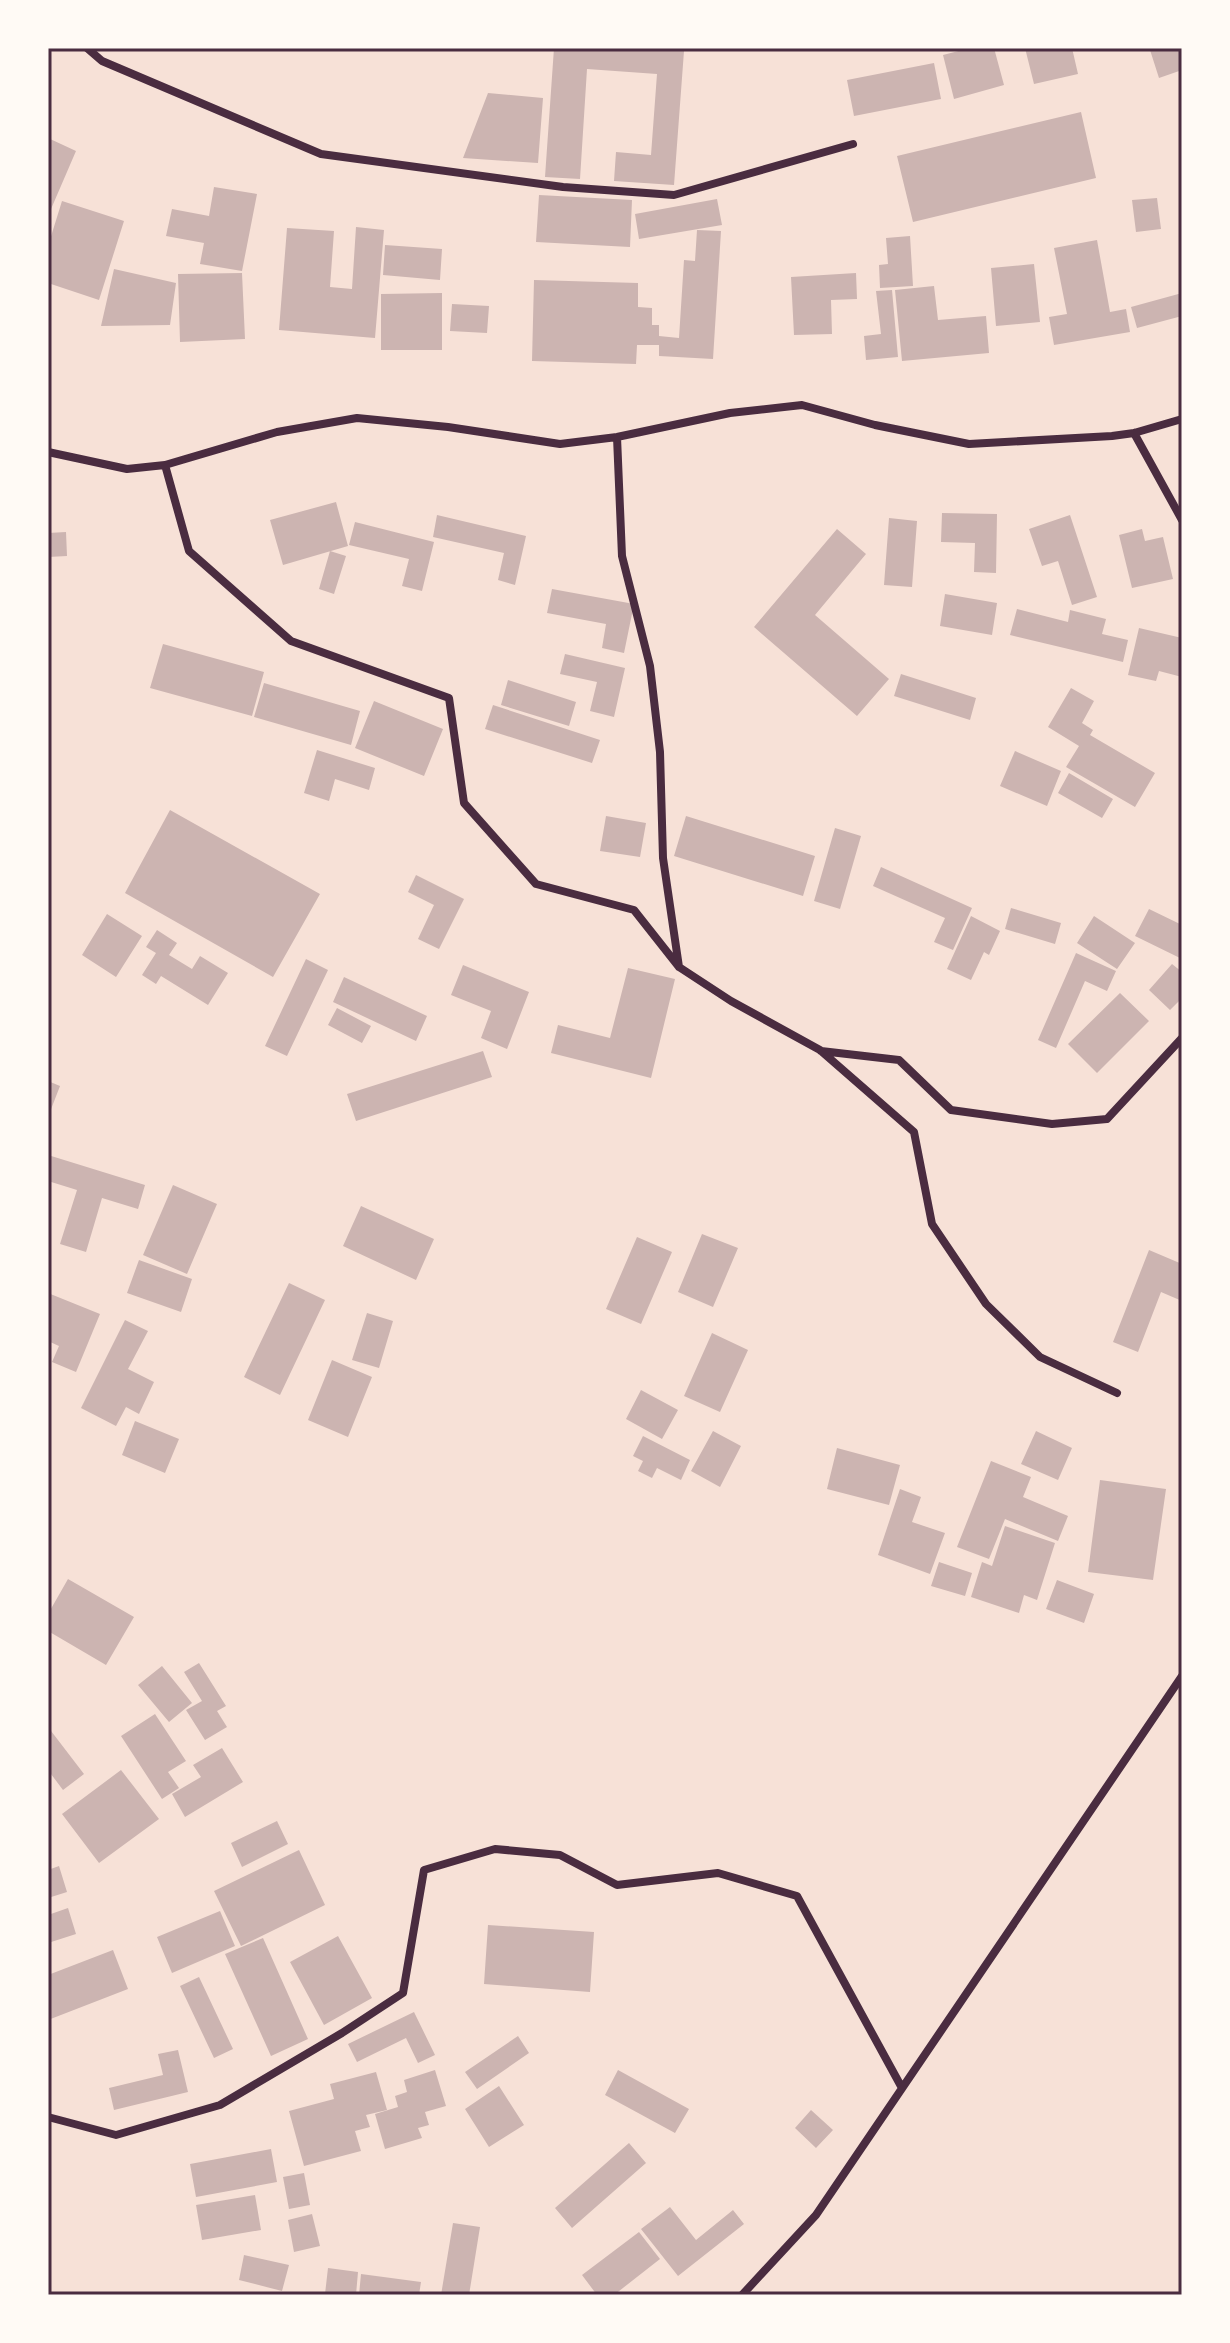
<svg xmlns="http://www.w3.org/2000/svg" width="1230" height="2343" viewBox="0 0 1230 2343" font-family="Jost,sans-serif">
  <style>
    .building { fill: #ccb4b1 }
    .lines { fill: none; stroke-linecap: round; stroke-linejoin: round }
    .minor { stroke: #4a2c40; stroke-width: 8 }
    .neatline { fill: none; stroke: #4a2c40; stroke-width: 3 }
  </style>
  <rect width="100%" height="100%" fill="#f7e1d7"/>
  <path class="building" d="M554 48H640L684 51 674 185 614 181 616 152 651 155 657 74 587 69 580 179 545 177Z
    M970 48H994L1004 85 954 99 943 55Z
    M1025 48H1072L1078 74 1034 84Z
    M1157 48H1182V70L1159 78 1150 50Z
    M934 63 941 99 854 116 847 80Z
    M488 93 543 98 538 163 463 158Z
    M1081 112 1096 178 913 222 897 156Z
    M48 138 76 151 48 216Z
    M214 187 257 194 242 271 200 264 204 243 166 236 172 209 209 216Z
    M539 195 632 200 630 247 536 242Z
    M1157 198 1161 229 1136 232 1132 200Z
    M717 199 722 225 639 239 635 214Z
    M62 201 124 221 99 300 48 283V246Z
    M356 227 384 230 375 338 279 330 287 228 334 231 330 287 352 289Z
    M697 230 721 231 713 359 659 356V345H637L636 364 532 361 534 280 638 283V307L652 308V325H659V336L679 338 684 260 695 261Z
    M910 236 913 286 880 288 879 265 888 264 886 238Z
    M1097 240 1110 312 1126 309 1130 332 1054 345 1049 317 1067 314 1054 248Z
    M385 245 442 249 440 280 383 275Z
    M1034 264 1040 322 996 326 991 268Z
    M114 269 176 283 170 325 101 326Z
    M242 273 245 339 180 342 178 274Z
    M856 273 857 299 831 300 832 334 794 335 791 277Z
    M934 286 938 320 986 316 989 353 902 361 895 290Z
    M892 290 898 357 866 360 864 336 881 334 876 291Z
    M442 293V350H381V294Z
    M1182 293V316L1137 328 1131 307Z
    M452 304 489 306 487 333 450 331Z
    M336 502 348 546 283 565 270 520Z
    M942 513 997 514 996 573 974 572 975 543 941 542Z
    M437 515 526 536 515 585 498 580 504 553 433 537Z
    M1070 515 1097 597 1072 605 1058 561 1042 566 1029 529Z
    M889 518 917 521 912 587 884 585Z
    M355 522 434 542 422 591 402 586 409 559 349 545Z
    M837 529 866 554 815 615 889 679 857 716 754 627Z
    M1142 529 1145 541 1163 537 1173 579 1132 588 1119 535Z
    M66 532 67 556 48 557V533Z
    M330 551 346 556 334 594 319 589Z
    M552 589 634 604 624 653 602 648 606 624 547 613Z
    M945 594 997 603 992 635 940 626Z
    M1017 609 1068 622 1070 610 1106 619 1102 634 1128 640 1123 662 1010 635Z
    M1139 628 1182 638V677L1159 671 1156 681 1128 675Z
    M163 644 264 672 252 716 150 688Z
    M565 654 625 668 614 717 590 711 597 682 560 674Z
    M901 674 976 698 970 720 894 696Z
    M508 680 576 702 569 726 501 705Z
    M264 683 360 711 351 745 254 717Z
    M1071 688 1094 701 1082 723 1093 730 1090 735 1155 773 1135 807 1066 767 1079 746 1048 727Z
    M374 701 443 729 424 776 355 748Z
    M493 705 600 740 592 763 485 729Z
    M317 750 375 768 369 790 335 779 329 801 304 793Z
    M1015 751 1061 771 1047 806 1000 786Z
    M1069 773 1113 799 1102 818 1058 793Z
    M170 810 320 894 273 977 125 893Z
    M606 816 646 823 640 857 600 851Z
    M686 816 815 856 803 896 674 856Z
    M835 828 861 836 840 909 814 901Z
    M881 867 972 908 953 950 934 942 945 918 873 886Z
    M416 875 464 899 439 949 418 939 434 905 408 892Z
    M1011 908 1061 923 1055 944 1005 929Z
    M1149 909 1182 925V959L1135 936Z
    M107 914 142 936 116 977 82 955Z
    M971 916 1000 931 989 955 984 952 971 980 947 969Z
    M1094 916 1135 943 1117 969 1077 943Z
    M157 930 177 943 169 955 192 969 200 956 228 973 208 1005 161 976 156 984 142 975 156 953 146 947Z
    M1076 953 1116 971 1107 991 1085 981 1056 1048 1038 1040Z
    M306 959 328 970 287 1056 265 1046Z
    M1172 964 1182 972V998L1170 1010 1149 990Z
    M463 965 529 992 507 1049 481 1038 491 1011 451 995Z
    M628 968 675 979 651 1078 551 1053 558 1025 610 1038Z
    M344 977 427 1016 416 1041 333 1002Z
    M1120 993 1149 1021 1097 1073 1068 1044Z
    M337 1008 371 1026 362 1043 328 1025Z
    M483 1051 492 1077 356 1121 347 1094Z
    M48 1081 60 1086 48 1117Z
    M48 1155 145 1185 138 1209 102 1198 86 1252 60 1244 77 1190 48 1181Z
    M173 1185 217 1204 187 1274 143 1255Z
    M361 1206 434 1239 416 1280 343 1246Z
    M702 1234 738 1248 713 1307 678 1292Z
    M637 1237 672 1252 641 1324 606 1309Z
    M1149 1250 1182 1264V1301L1161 1292 1138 1352 1113 1342Z
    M139 1260 192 1279 181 1312 127 1293Z
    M289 1283 325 1300 280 1395 244 1377Z
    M48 1293 100 1314 76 1372 52 1362 59 1346 48 1341Z
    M367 1313 393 1321 379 1368 352 1360Z
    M125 1320 148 1331 128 1369 154 1382 139 1414 126 1407 116 1426 81 1408Z
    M712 1333 748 1350 720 1412 684 1396Z
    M332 1360 372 1377 348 1437 308 1420Z
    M641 1390 678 1410 662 1439 626 1419Z
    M135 1421 179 1439 165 1473 122 1455Z
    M713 1431 741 1446 720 1487 691 1471Z
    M1036 1431 1072 1448 1058 1480 1021 1464Z
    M643 1436 690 1460 681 1480 657 1468 652 1478 638 1471 643 1461 633 1456Z
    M837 1448 900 1465 889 1505 827 1489Z
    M991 1461 1031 1477 1023 1497 1068 1516 1058 1541 1005 1519 989 1559 957 1547Z
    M1100 1480 1166 1489 1153 1580 1088 1572Z
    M900 1489 921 1497 912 1522 945 1533 930 1574 878 1555Z
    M1005 1526 1055 1543 1037 1600 1024 1595 1019 1613 971 1597 982 1562 992 1566Z
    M939 1562 972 1573 965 1596 931 1586Z
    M68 1579 134 1617 106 1665 48 1631V1614Z
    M1057 1580 1094 1594 1084 1623 1046 1609Z
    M199 1663 226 1706 217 1711 227 1727 205 1740 186 1710 202 1701 184 1672Z
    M162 1666 192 1703 169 1722 138 1685Z
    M155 1714 186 1761 168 1772 179 1788 162 1799 121 1736Z
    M48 1727 84 1774 63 1790 48 1770Z
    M222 1748 243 1782 185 1817 172 1794 201 1777 193 1765Z
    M121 1770 159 1819 99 1863 62 1814Z
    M277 1821 288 1844 242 1867 231 1843Z
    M299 1850 325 1905 241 1946 214 1891Z
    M59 1866 67 1892 48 1898V1870Z
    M68 1908 76 1934 48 1943V1915Z
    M220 1911 235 1946 172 1973 157 1937Z
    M488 1925 594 1932 590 1992 484 1984Z
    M338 1936 372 1998 324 2025 290 1962Z
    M263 1938 308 2039 271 2056 225 1954Z
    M113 1950 128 1989 48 2020V1975Z
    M199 1977 233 2049 214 2058 180 1986Z
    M414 2012 435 2055 418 2063 406 2038 357 2062 348 2044Z
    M518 2036 529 2053 477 2089 465 2072Z
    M178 2050 188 2092 114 2110 109 2088 163 2075 158 2054Z
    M435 2070 446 2106 425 2112 429 2125 418 2128 422 2138 385 2149 375 2114 398 2107 395 2096 407 2092 404 2080Z
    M618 2070 689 2109 675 2133 605 2095Z
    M376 2072 387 2110 366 2115 370 2127 355 2131 361 2151 304 2166 289 2111 334 2099 330 2084Z
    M499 2086 524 2125 489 2147 465 2109Z
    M811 2110 833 2130 816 2148 795 2128Z
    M629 2143 646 2163 572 2228 555 2208Z
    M271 2149 277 2182 196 2197 190 2164Z
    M304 2173 310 2205 289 2209 283 2177Z
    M255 2195 261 2230 202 2240 196 2205Z
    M670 2207 696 2240 733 2210 744 2224 678 2276 641 2229Z
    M312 2214 320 2246 294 2252 288 2220Z
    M453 2223 480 2227 469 2295H441Z
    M639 2232 660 2259 614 2295H597L582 2275Z
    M244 2255 289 2265 282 2291 239 2280Z
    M328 2268 358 2272 356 2295 325 2294Z
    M361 2274 421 2282 419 2295H359Z"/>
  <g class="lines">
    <path class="minor" d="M87 48 102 61 321 154 563 187 674 195 853 144
      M1134 433 1182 520
      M617 437 622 556 650 666 660 752 663 858 679 967
      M48 452 127 469 165 465 277 432 357 418 448 427 560 444 617 437 730 413 802 405 875 425 969 444 1112 436 1134 433 1182 419
      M165 465 189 551 291 641 449 698 464 803 536 884 634 910 679 967 731 1001 820 1050 914 1132 932 1224 986 1304 1040 1357 1117 1393
      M821 1051 899 1060 951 1110 1052 1124 1107 1119 1182 1038
      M48 2117 116 2135 220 2105 342 2033 403 1993 424 1870 495 1849 560 1855 617 1885 718 1873 797 1896 902 2088
      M742 2295 816 2215 1182 1676"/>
  </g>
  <rect width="1230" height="2343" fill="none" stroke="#fffaf5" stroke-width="100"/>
  <rect x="50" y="50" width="1130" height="2243" class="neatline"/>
</svg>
